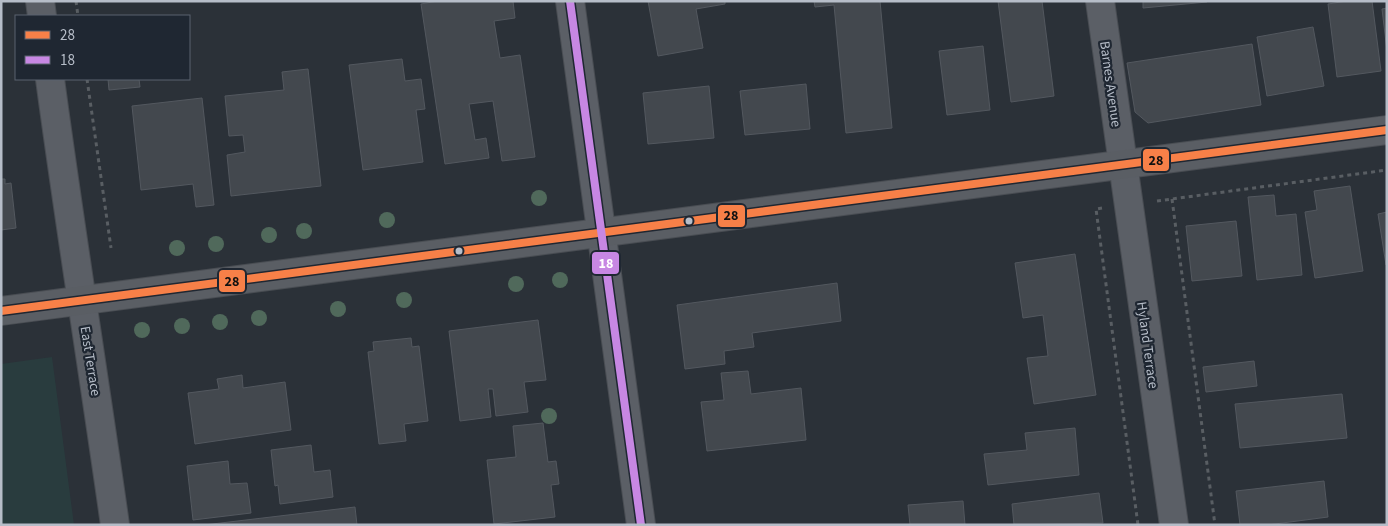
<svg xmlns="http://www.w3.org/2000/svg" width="1388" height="526" viewBox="0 0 1388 526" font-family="'Source Sans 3',sans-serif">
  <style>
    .green { fill: #293c3e }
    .building { fill: #43484e; stroke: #53585f }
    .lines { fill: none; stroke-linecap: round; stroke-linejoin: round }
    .street-casing { stroke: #494d53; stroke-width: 30 }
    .secondary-casing { stroke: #494d53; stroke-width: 30 }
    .path { stroke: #595e63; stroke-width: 3; stroke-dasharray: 4 4; stroke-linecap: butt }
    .street { stroke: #5b5f66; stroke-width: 28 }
    .secondary { stroke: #5a5e64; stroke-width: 28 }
    .bus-1-casing { stroke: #1f2732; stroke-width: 11 }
    .bus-2-casing { stroke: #1f2732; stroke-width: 11 }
    .bus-1 { stroke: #f78048; stroke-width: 8 }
    .bus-2 { stroke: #c787e3; stroke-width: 8 }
    .tree { fill: #50695b }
    .bus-dot { fill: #b6bdc8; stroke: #1f2732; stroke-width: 2 }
    .labels { text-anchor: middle; stroke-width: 4.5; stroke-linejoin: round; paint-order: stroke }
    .street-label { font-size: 14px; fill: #b6bdc8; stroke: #1f2732 }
    .line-badge { stroke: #1f2732; stroke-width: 2 }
    .badge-label { font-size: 14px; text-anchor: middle; font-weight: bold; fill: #fff }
    .pale-badge-label { font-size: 14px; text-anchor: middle; font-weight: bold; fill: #111 }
  </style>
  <rect width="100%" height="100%" fill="#2b3138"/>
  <path class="green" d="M52 357 74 525H1V364Z"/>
  <path class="building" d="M438 1H513L515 18 494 21 500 58 520 55 535 157 502 161 493 101 469 104 475 140 486 138 489 158 445 164 421 4Z
    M648 1H725V4L696 9 703 48 658 56Z
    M814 1H880L892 128 846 133 834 5 815 7Z
    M998 1H1042L1054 96 1011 102Z
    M1143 1H1207V2L1143 8Z
    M1347 1H1372L1381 71 1337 77 1328 4Z
    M1387 8V51L1382 9Z
    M1313 27 1324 86 1267 96 1257 37Z
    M1252 44 1261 105 1148 123 1135 112 1127 63Z
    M983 46 990 110 947 115 939 51Z
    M402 59 405 81 421 79 425 109 416 110 423 162 363 170 349 65Z
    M308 69 321 186 231 196 227 155 245 152 243 135 229 136 225 96 284 90 282 72Z
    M108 79H139L140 87 109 90Z
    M806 84 810 129 745 135 740 91Z
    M709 86 714 138 648 144 643 93Z
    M202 98 214 205 196 207 193 184 141 190 132 106Z
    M1 179H5V184L11 183 16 228 1 230Z
    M1350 186 1363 271 1315 278 1305 212 1317 210 1314 191Z
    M1274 195 1276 216 1296 214 1302 275 1257 280 1248 197Z
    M1387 212V265H1386L1378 214Z
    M1236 221 1242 276 1192 281 1186 226Z
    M1075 254 1096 395 1034 404 1027 358 1048 356 1043 315 1023 318 1015 263Z
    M837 283 841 321 752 333 754 347 724 351 725 364 685 369 677 305Z
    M538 320 546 380 524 382 528 412 496 416 493 389H488L491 417 460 421 449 331Z
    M411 338 412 347 419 346 428 421 404 424 406 441 379 444 368 352 374 351 373 342Z
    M1254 361 1257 386 1206 392 1203 367Z
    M748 371 751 394 801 388 806 440 707 451 701 402 724 400 721 373Z
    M242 375 243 388 285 382 291 430 195 444 188 393 219 389 217 379Z
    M1342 394 1347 438 1240 448 1235 404Z
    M543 423 548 462 556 461 559 484 551 485 555 517 494 524 487 460 516 457 513 426Z
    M1075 428 1079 475 988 485 984 454 1027 450 1025 433Z
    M311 445 314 472 330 470 333 497 280 504 278 485 275 486 271 450Z
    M228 461 230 484 247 483 251 513 193 520 187 466Z
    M1324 481 1328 517 1267 525H1240L1236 491Z
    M1099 493 1103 523 1014 525 1012 504Z
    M963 501 965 525H910L908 505Z
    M355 507 357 525H204Z"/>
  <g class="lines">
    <g class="street-casing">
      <path id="street" d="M40 1 42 16
        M570 1 641 525
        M1100 1 1174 525
        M50 79C70 228 94 376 115 525"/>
    </g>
    <g class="secondary-casing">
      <path id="secondary" d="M1 311 1387 130"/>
    </g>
    <path class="path" d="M76 1 78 16
      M87 79 111 248
      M1172 199 1215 525
      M1157 201 1387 170
      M1102 208 1096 209 1138 525"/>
    <use href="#street" class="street"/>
    <use href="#secondary" class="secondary"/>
    <g class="bus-1-casing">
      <path id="bus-1" d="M1 311 1387 130"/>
    </g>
    <g class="bus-2-casing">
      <path id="bus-2" d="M570 1 641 525"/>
    </g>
    <use href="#bus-1" class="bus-1"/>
    <use href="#bus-2" class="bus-2"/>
  </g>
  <g class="tree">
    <circle cx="539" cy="198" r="8"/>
    <circle cx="387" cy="220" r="8"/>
    <circle cx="304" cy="231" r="8"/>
    <circle cx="269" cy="235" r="8"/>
    <circle cx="216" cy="244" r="8"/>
    <circle cx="177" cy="248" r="8"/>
    <circle cx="560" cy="280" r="8"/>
    <circle cx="516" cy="284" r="8"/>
    <circle cx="404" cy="300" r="8"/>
    <circle cx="338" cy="309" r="8"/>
    <circle cx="259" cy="318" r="8"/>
    <circle cx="220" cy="322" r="8"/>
    <circle cx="182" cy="326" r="8"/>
    <circle cx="142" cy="330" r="8"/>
    <circle cx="549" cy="416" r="8"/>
  </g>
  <g class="bus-dot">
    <circle cx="689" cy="221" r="4.5"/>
    <circle cx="459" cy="251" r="4.5"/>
  </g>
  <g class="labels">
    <g class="street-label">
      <text transform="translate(1111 84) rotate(82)" y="5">Barnes Avenue</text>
      <text transform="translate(1148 345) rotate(82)" y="5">Hyland Terrace</text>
      <text transform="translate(91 361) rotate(81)" y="5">East Terrace</text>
    </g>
  </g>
  <g class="line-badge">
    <rect x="1142" y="148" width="28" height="24" rx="5" fill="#f78048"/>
    <rect x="717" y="204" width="29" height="24" rx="5" fill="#f78048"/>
    <rect x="591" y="251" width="29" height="24" rx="5" fill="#c787e3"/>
    <rect x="218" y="269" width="28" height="24" rx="5" fill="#f78048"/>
  </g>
  <g class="badge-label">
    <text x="606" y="268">18</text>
  </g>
  <g class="pale-badge-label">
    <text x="1156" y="165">28</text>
    <text x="731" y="220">28</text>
    <text x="232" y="286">28</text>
  </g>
  <rect width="1388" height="526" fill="none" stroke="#b6bdc8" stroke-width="5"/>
  <rect x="15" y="15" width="175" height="65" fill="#1f2732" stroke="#5b636e"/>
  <rect x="25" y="31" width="25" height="8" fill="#f78048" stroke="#5b636e"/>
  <text x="60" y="40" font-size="15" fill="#b6bdc8">28</text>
  <rect x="25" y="56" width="25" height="8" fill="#c787e3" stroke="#5b636e"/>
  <text x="60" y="65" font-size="15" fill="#b6bdc8">18</text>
</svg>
